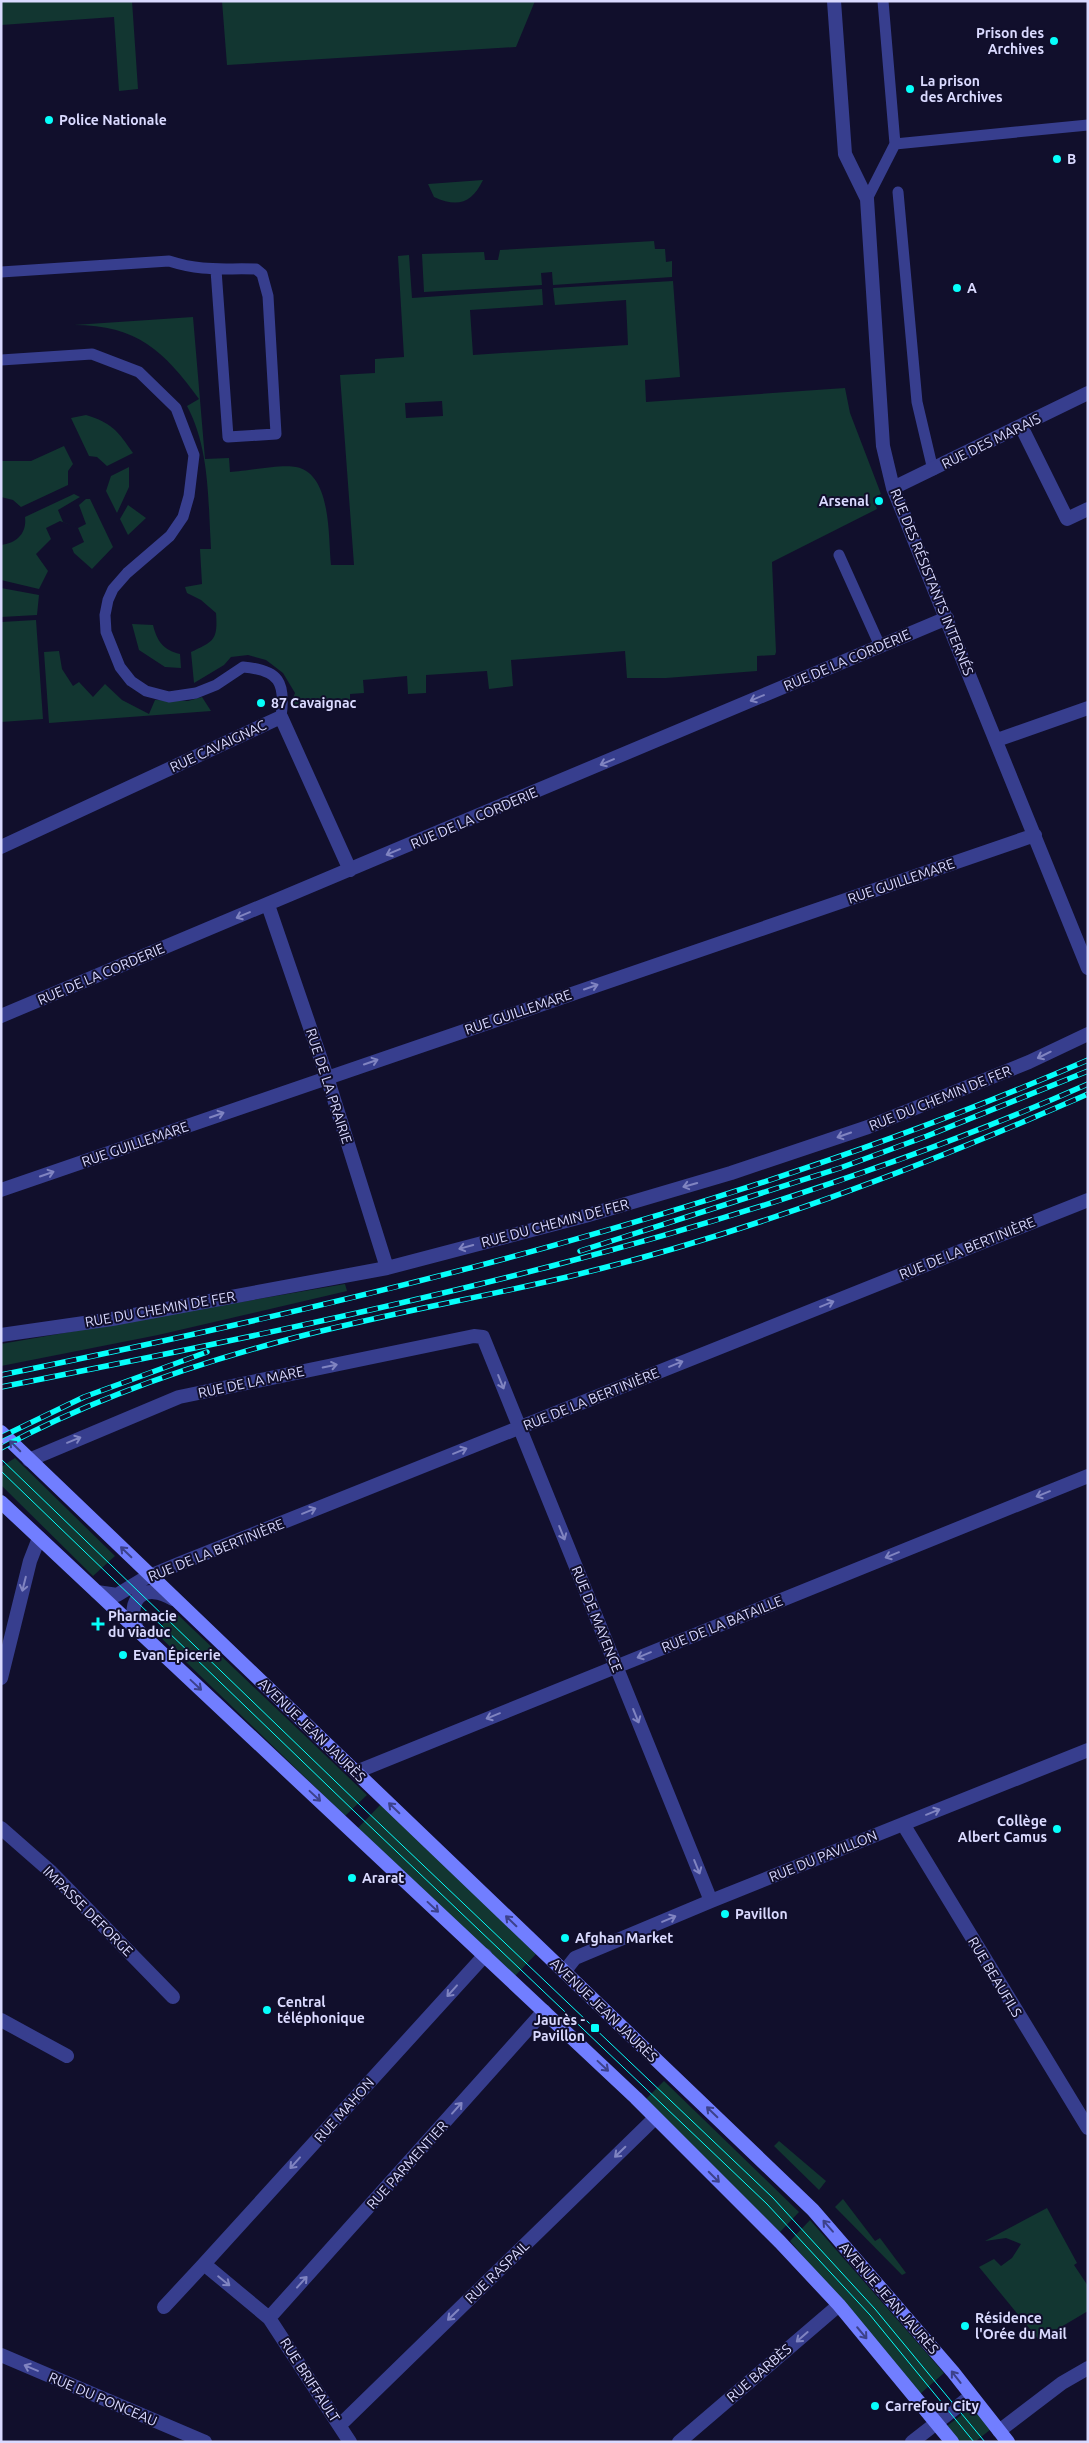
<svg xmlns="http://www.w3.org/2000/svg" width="1089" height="2443" viewBox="0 0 1089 2443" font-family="Ubuntu,sans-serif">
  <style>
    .green { fill: #123631; fill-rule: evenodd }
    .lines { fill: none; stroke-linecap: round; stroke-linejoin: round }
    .service { stroke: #373e8e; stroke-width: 11 }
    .pedestrian { stroke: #373e8e; stroke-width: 14 }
    .minor { stroke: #373e8e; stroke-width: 14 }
    .secondary { stroke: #717eff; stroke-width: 14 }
    .tram { stroke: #06fffb; stroke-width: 1 }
    .rail-casing { stroke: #06fffb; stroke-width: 5.5 }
    .rail { stroke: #110f2c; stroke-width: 4; stroke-dasharray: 11; stroke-linecap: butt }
    .oneway { stroke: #8084c1 }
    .oneway2 { stroke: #3c418b }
    .poi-dot { fill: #06fffb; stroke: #110f2c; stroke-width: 2 }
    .labels { text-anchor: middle; stroke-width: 4; stroke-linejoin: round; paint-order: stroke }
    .poi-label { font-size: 14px; font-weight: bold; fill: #dadaff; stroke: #110f2c; text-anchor: start }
    .street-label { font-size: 14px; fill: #dadaff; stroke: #110f2c }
  </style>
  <rect width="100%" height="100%" fill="#110f2c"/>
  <path class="green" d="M1 1H132L138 89 119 91 114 17 1 25Z
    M222 1H535L516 47 227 65Z
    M483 180C472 203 458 208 434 197L428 184Z
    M654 241 655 249H665L666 262 672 261V277L553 285 552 272 541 273 542 285 424 292 422 254 484 252 485 260H498L500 250Z
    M409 255 412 298 542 289 543 305 470 310 473 355 628 345 626 300 555 305 553 288 673 281 680 377 645 380 646 402 845 388 850 413 881 494 873 498 877 509 772 562 776 652 775 655 757 656V671L666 678H627L625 651 511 660 513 686 489 689 487 671 426 675V693L408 694 407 676 363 680 364 693 350 694V702L290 706 295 693 283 673 266 660 248 655 231 657 224 665 194 683 191 652C214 641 218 640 216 613L201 600 187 593 185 587 202 584 200 549H211C208 501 210 449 187 406L199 399C164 351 137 325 74 325L193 317 205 459 229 458 230 472C247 471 281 464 296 467 332 474 328 537 331 565H354L340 375 375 373V359L404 357 398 256ZM442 401 443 416 406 418 405 403Z
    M86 415C112 423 118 431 133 453L107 466 97 457 89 456 71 418Z
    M64 446 73 464 68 471V485L21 507 13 500 1 497V461H31Z
    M129 467V487L117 513 106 491 111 476Z
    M74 494 80 497 58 510 63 522 78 528 86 524 79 505 86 499H90L113 547 92 569 74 553 72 548 84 542 78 528 60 521 46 528 51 539 36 554 48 571 39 589 1 580V545C17 543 27 533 25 517Z
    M128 505 146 518 128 535 120 519Z
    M1 588 39 595 37 615 1 617Z
    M36 620 43 719 1 722V622Z
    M132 624 153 625C157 641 163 650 180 654L181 668 165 667 139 650Z
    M59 651 62 669 73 686 79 682 93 697 105 684 122 700 149 714 155 700 188 701 202 697 211 711 49 723 44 652Z
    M345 1284 347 1291 158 1335 1 1366V1344Z
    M15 1458 115 1556 93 1576 1 1485V1467Z
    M175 1612 367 1795 345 1816 155 1632Z
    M381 1804 536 1954 515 1976 358 1828Z
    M664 2081 799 2212 780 2232 644 2101Z
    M779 2141 826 2181 819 2190 774 2146Z
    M843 2199 875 2241 880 2238 906 2273 902 2275 835 2207Z
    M1047 2208 1077 2263 1074 2265 1088 2286V2311L1039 2340 979 2267 994 2259 1001 2266 1012 2258 1021 2244 1006 2238 985 2241Z
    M810 2220 944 2373 920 2394 790 2241Z
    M973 2406 991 2429 975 2442H960L947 2426Z"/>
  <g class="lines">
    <path class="service" d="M895 144 1088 125
      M898 192 917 402 933 470
      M867 199 895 144 883 1
      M1 272 169 261C204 272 221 268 256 269L262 274 268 296 276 434 228 437 216 270
      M1 360 92 354 139 372 176 408 194 455 189 496 183 517 170 536 127 573 113 589 108 600 105 615 106 632 120 667 131 681 146 691 169 697 196 693 216 685 243 667C279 670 286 682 281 717
      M839 555 880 646"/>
    <path class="pedestrian" d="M999 2431 1062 2383 1088 2368"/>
    <path class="minor" d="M834 1 845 154 867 199 883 446 893 488 1088 968
      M1021 426 1067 519 1088 509
      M893 488 1088 393
      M997 740 1088 708
      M1 847 281 717 350 870
      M268 905 327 1077 387 1268
      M1 1016 947 618
      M1 1190 1035 835
      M1 1335 112 1319 387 1268 585 1216 731 1173 868 1127 1029 1062 1088 1034
      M29 1460 179 1397 474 1336 483 1337 711 1901
      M97 1592 117 1595 145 1578 181 1563 1088 1200
      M137 1629C125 1598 145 1582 173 1599
      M1 1678 30 1561 39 1538
      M356 1772 1088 1476
      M903 1824 1088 2128
      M1 1828 50 1871 173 1997
      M564 1972 575 1958 711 1901 1088 1750
      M1 2020 67 2056
      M164 2307 204 2264
      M269 2318 544 2011
      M1 2355 205 2442
      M340 2425 655 2118
      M350 2442 269 2318 204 2264 485 1955
      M679 2442 839 2305
      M912 2442 971 2396"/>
    <path class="secondary" d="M1 1432 813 2210 953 2372 1008 2442
      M1 1502 636 2098 780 2242 839 2305 952 2442"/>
    <path class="tram" d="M1 1459 362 1807 773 2198 875 2309 985 2442
      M1 1471 356 1813 767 2204 870 2315 974 2442"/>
    <g class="rail-casing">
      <path id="rail" d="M580 1251 840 1168 927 1136 1088 1071
        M1 1375C370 1300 741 1210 1088 1060
        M1 1387C370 1314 743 1237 1088 1084
        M1 1437 84 1397 207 1352
        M1 1448C90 1400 188 1366 286 1340 379 1315 474 1299 567 1277 747 1234 919 1168 1088 1094"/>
    </g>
    <use href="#rail" class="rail"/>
  </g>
  <defs><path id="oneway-shaft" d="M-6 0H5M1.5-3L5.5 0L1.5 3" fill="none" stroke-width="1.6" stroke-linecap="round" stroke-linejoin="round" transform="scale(1.25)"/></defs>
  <g class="oneway">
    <use href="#oneway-shaft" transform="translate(757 698) rotate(157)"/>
    <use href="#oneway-shaft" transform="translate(607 762) rotate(157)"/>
    <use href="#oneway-shaft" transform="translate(393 852) rotate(157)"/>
    <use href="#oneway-shaft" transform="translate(243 915) rotate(157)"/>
    <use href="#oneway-shaft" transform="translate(591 987) rotate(-19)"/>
    <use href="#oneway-shaft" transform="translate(1044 1055) rotate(154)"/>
    <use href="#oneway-shaft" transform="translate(371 1062) rotate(-19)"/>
    <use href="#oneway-shaft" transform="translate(217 1115) rotate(-19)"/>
    <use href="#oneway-shaft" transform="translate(844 1135) rotate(161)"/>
    <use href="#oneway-shaft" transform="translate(47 1174) rotate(-19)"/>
    <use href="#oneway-shaft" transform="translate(690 1185) rotate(164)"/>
    <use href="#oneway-shaft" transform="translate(466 1247) rotate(165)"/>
    <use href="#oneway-shaft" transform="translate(827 1304) rotate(-22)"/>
    <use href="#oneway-shaft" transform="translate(676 1364) rotate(-22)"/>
    <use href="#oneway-shaft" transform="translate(330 1366) rotate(-12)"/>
    <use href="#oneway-shaft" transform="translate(501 1382) rotate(68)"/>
    <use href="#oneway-shaft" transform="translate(74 1440) rotate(-22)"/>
    <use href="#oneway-shaft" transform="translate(460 1451) rotate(-22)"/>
    <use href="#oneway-shaft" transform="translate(1043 1494) rotate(158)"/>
    <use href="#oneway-shaft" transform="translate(309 1511) rotate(-22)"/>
    <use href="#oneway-shaft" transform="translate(562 1533) rotate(68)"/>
    <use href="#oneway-shaft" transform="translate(892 1555) rotate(158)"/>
    <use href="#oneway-shaft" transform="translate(24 1584) rotate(104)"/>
    <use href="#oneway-shaft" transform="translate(644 1655) rotate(158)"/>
    <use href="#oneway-shaft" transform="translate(493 1716) rotate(158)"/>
    <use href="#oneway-shaft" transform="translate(636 1716) rotate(68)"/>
    <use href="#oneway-shaft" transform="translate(933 1812) rotate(-22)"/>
    <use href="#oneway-shaft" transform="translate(697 1867) rotate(68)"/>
    <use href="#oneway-shaft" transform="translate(669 1919) rotate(-23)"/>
    <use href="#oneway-shaft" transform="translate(452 1991) rotate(132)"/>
    <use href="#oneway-shaft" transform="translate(457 2108) rotate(-48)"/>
    <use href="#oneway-shaft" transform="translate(620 2152) rotate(136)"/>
    <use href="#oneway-shaft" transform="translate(295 2163) rotate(132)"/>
    <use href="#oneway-shaft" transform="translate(224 2281) rotate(39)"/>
    <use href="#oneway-shaft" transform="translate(302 2282) rotate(-48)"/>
    <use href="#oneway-shaft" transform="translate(453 2315) rotate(136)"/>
    <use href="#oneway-shaft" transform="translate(802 2337) rotate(139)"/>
    <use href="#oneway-shaft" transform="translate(31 2368) rotate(-157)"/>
  </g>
  <g class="oneway2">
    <use href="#oneway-shaft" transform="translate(15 1446) rotate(-135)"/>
    <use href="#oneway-shaft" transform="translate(126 1552) rotate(-136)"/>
    <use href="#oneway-shaft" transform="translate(196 1685) rotate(43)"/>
    <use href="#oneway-shaft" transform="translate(315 1796) rotate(43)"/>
    <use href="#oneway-shaft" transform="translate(394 1808) rotate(-136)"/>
    <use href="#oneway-shaft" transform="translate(433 1907) rotate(43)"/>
    <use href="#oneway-shaft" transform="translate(511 1921) rotate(-136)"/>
    <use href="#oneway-shaft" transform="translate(603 2066) rotate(43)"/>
    <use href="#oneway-shaft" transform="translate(712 2112) rotate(-136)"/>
    <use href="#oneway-shaft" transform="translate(714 2177) rotate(45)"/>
    <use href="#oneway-shaft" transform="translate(828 2226) rotate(-131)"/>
    <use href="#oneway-shaft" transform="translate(862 2333) rotate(50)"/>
    <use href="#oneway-shaft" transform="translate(956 2377) rotate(-128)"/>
  </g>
  <g class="poi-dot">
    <circle cx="1054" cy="41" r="5"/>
    <circle cx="910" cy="89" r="5"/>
    <circle cx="49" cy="120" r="5"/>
    <circle cx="1057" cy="159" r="5"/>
    <circle cx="957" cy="288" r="5"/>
    <circle cx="879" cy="501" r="5"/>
    <circle cx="261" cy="703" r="5"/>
    <path d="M95.5 1616.5h5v5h5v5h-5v5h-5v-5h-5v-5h5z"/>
    <circle cx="123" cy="1655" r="5"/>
    <circle cx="1057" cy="1829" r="5"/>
    <circle cx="352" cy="1878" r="5"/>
    <circle cx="725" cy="1914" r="5"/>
    <circle cx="565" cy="1938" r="5"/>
    <circle cx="267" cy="2010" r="5"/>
    <rect x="590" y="2023" width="10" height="10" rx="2.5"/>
    <circle cx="965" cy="2326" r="5"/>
    <circle cx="875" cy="2406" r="5"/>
  </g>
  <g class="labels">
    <g class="poi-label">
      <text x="1044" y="38" text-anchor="end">Prison des<tspan x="1044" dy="16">Archives</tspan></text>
      <text x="920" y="86">La prison<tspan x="920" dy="16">des Archives</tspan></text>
      <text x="59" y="125">Police Nationale</text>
      <text x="1067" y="164">B</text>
      <text x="967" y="293">A</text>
      <text x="869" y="506" text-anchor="end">Arsenal</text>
      <text x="271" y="708">87 Cavaignac</text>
      <text x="108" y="1621">Pharmacie<tspan x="108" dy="16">du viaduc</tspan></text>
      <text x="133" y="1660">Evan Épicerie</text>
      <text x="1047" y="1826" text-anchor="end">Collège<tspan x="1047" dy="16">Albert Camus</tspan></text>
      <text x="362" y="1883">Ararat</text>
      <text x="735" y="1919">Pavillon</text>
      <text x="575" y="1943">Afghan Market</text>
      <text x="277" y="2007">Central<tspan x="277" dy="16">téléphonique</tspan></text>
      <text x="585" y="2025" text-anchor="end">Jaurès -<tspan x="585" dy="16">Pavillon</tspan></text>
      <text x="975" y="2323">Résidence<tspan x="975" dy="16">l'Orée du Mail</tspan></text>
      <text x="885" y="2411">Carrefour City</text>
    </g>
    <g class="street-label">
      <text transform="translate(991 441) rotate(-26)" y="5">RUE DES MARAIS</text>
      <text transform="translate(932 582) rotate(68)" y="5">RUE DES RÉSISTANTS INTERNÉS</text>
      <text transform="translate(847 660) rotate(-23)" y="5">RUE DE LA CORDERIE</text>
      <text transform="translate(218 746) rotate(-25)" y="5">RUE CAVAIGNAC</text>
      <text transform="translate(474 818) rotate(-23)" y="5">RUE DE LA CORDERIE</text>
      <text transform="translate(901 881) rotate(-19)" y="5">RUE GUILLEMARE</text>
      <text transform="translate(101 974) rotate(-23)" y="5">RUE DE LA CORDERIE</text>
      <text transform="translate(518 1012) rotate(-19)" y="5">RUE GUILLEMARE</text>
      <text transform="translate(329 1086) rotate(72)" y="5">RUE DE LA PRAIRIE</text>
      <text transform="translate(940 1098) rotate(-22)" y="5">RUE DU CHEMIN DE FER</text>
      <text transform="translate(135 1144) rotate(-19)" y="5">RUE GUILLEMARE</text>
      <text transform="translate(555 1223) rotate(-15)" y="5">RUE DU CHEMIN DE FER</text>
      <text transform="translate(967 1248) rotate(-22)" y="5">RUE DE LA BERTINIÈRE</text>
      <text transform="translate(160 1309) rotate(-10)" y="5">RUE DU CHEMIN DE FER</text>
      <text transform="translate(251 1382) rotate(-12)" y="5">RUE DE LA MARE</text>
      <text transform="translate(591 1399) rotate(-22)" y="5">RUE DE LA BERTINIÈRE</text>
      <text transform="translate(216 1550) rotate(-22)" y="5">RUE DE LA BERTINIÈRE</text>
      <text transform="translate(597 1619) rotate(68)" y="5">RUE DE MAYENCE</text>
      <text transform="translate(722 1624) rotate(-22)" y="5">RUE DE LA BATAILLE</text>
      <text transform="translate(312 1730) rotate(44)" y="5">AVENUE JEAN JAURÈS</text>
      <text transform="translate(823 1856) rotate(-22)" y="5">RUE DU PAVILLON</text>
      <text transform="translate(88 1911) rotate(45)" y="5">IMPASSE DEFORGE</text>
      <text transform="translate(995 1977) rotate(59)" y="5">RUE BEAUFILS</text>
      <text transform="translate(604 2010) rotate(44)" y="5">AVENUE JEAN JAURÈS</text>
      <text transform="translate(344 2110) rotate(-48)" y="5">RUE MAHON</text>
      <text transform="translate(407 2165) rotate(-48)" y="5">RUE PARMENTIER</text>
      <text transform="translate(497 2272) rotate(-44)" y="5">RUE RASPAIL</text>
      <text transform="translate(889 2298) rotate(49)" y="5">AVENUE JEAN JAURÈS</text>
      <text transform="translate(759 2373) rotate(-41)" y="5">RUE BARBÈS</text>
      <text transform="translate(310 2380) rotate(57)" y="5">RUE BRIFFAULT</text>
      <text transform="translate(103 2399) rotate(23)" y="5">RUE DU PONCEAU</text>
    </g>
  </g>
  <rect width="1089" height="2443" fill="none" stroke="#dadaff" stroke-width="5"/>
</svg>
